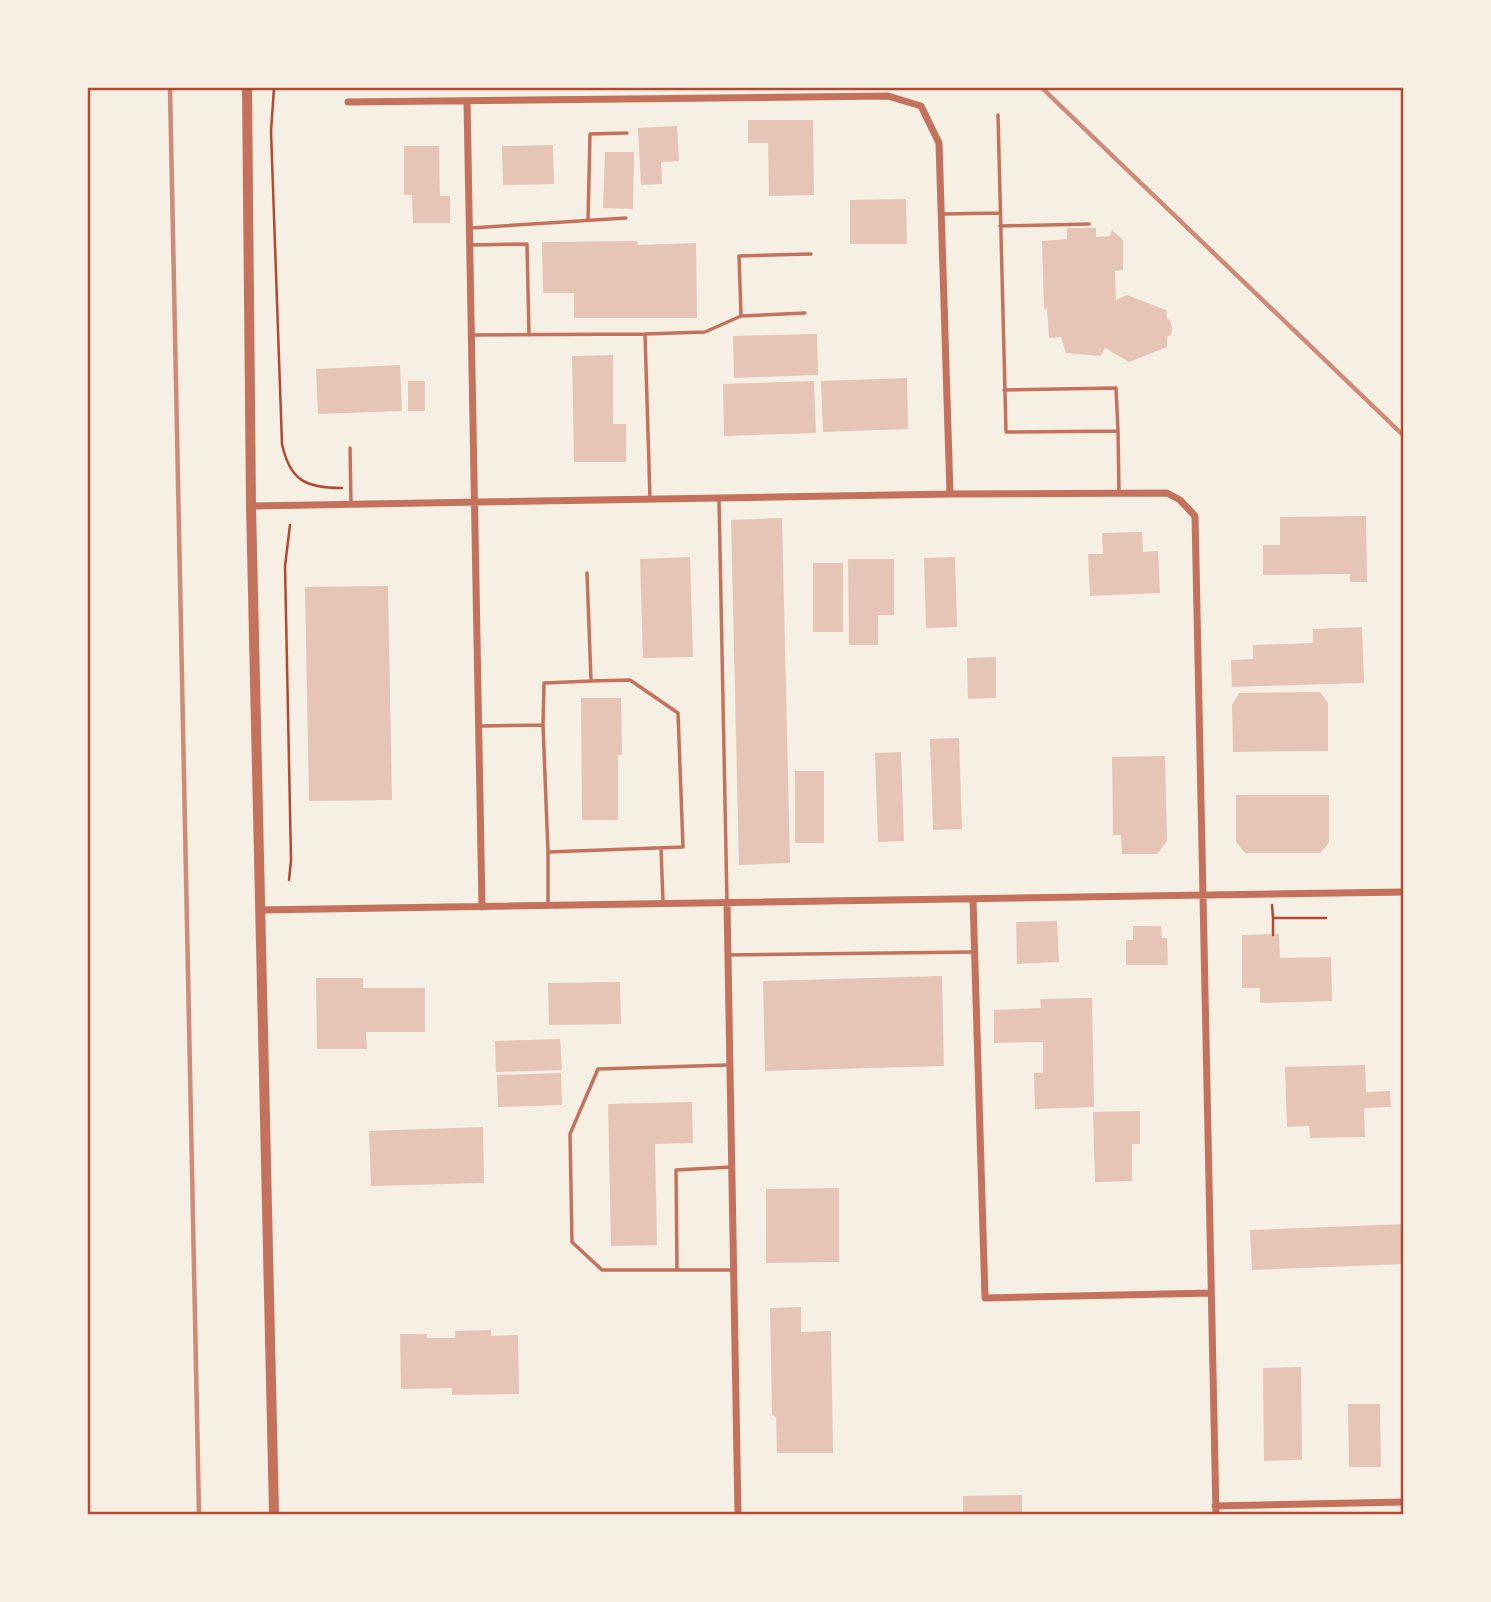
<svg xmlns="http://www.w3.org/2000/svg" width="1491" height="1602" viewBox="0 0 1491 1602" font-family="Inter,sans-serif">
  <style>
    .building { fill: #e6c5b7 }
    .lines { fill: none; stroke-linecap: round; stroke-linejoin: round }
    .path { stroke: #b5482f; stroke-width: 2.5 }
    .service { stroke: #c5725c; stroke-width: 3.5 }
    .minor { stroke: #c5725c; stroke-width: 7 }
    .tertiary { stroke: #c5725c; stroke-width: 10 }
    .rail { stroke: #cf8b77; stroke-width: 4.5 }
    .neatline { fill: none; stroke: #b5482f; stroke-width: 2.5 }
  </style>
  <rect width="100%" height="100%" fill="#f6efe4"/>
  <path class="building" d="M748 120H813L814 195 769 196 768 143H748Z
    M677 126 679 161 661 162 662 184 641 185 638 128Z
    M553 145 554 184 503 185 502 146Z
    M404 146H439L440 196H450V223H413L412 195H404Z
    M605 152H634L633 209 603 208Z
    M906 199 907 244H850V200Z
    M1067 228H1096V237L1110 236 1112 230 1123 240V270L1115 271 1116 300 1127 295 1166 310 1167 319 1170 320 1172 328 1171 335 1167 337V347L1129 362 1105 348 1101 356 1066 353 1061 337 1049 338 1047 308 1044 309 1042 241 1067 239Z
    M637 241 638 245 696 243 697 318H574V293H543L542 242Z
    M817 334 818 375 734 378 733 336Z
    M613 355V424H626V462H574L572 356Z
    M400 365 402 411 318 414 316 369Z
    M907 378 908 429 823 432 821 381Z
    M408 381H425V411H408Z
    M814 381 816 433 724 436 723 384Z
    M1366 516 1367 582H1350V574L1263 575V545H1280V517Z
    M782 518 790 863 739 865 731 520Z
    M1142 532 1143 552 1158 551 1160 593 1090 596 1088 554H1103L1102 533Z
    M690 557 693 657 643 658 640 559Z
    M955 557 957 627 926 628 924 558Z
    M848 559H894V615H878V645H849Z
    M813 563H843V632H813Z
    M388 586 392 800 309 801 305 587Z
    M1362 627 1364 683 1232 687 1231 660 1253 659V645L1313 643V629Z
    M996 657V698L968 699 967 658Z
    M1320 692 1328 703V751L1233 752 1232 705 1239 693Z
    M581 698H621L622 755H618V820H582Z
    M959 738 962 829 933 830 930 739Z
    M901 752 904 841 878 842 875 753Z
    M1165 756 1167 841 1157 854H1122L1121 835H1113L1112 757Z
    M795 771H824V843H795Z
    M1236 795H1329V843L1320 853H1245L1236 842Z
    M1057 921 1059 962 1017 964 1016 922Z
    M1133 926H1161L1162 938H1167L1168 965H1126V940H1133Z
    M1279 934 1280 958 1331 957 1332 1001 1260 1003V988H1242V935Z
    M942 976 944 1066 765 1071 763 981Z
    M316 978H363V988H425V1032H366L367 1049H317Z
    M620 982 621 1024 549 1025 548 983Z
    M1092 998 1094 1107 1035 1109 1034 1073H1043V1042L994 1043V1010L1041 1008 1040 999Z
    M560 1039 562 1070 496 1072 495 1041Z
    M1365 1065 1366 1092 1390 1091 1391 1107 1364 1108 1365 1137 1310 1138 1309 1126 1287 1127 1285 1067Z
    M561 1073 562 1105 498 1107 497 1075Z
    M692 1102 693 1143 655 1144 657 1245 611 1246 608 1104Z
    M1140 1111V1144H1132V1181L1095 1182 1093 1112Z
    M483 1127 484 1183 371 1186 369 1131Z
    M839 1188V1262L766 1263V1189Z
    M1404 1224V1264L1252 1270 1250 1230Z
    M801 1307V1332L831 1331 833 1453H777L776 1417 772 1415 770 1308Z
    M491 1330V1336L518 1335 519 1394 452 1395V1388L401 1389 400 1334H427V1338H455V1331Z
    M1301 1367 1302 1460 1264 1461 1263 1368Z
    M1348 1404H1380L1381 1467H1349Z
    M1022 1495V1514H963V1496Z"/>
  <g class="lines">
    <path class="path" d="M274 88 271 131 282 444C290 481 306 488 342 488
      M289 880 291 860 285 566 290 525
      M1272 905 1273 918H1326
      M1273 918V935"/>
    <path class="service" d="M998 115 1006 432 1118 431 1119 493
      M943 214 1000 213
      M588 220 590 134 627 133
      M1000 226 1089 224
      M471 228 626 218
      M471 245 527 244 529 335
      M741 316 739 256 811 254
      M645 334 705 332 741 316 805 313
      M473 335 645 334 650 499
      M1004 390 1116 388 1118 431
      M350 448 351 502
      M719 499 727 903
      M543 725 544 683 591 681
      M480 726 543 725 548 852 683 847 678 713 630 680 591 681 587 573
      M661 848 663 902
      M548 852V905
      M728 955 973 952
      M728 1065 598 1069 570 1134 572 1242 602 1270H734
      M677 1270 676 1170 731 1167"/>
    <path class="minor" d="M467 101 482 907
      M348 102 888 96 921 106 939 143 950 494
      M251 506 950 494 1167 493 1180 500 1195 516 1216 1514
      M973 899 985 1298 1211 1293
      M727 903 738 1514
      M259 910 1404 892
      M1215 1506 1404 1502"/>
    <path class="tertiary" d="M247 88 251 506 274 1514"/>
    <path class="rail" d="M170 88 199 1514
      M1042 88 1404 436"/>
  </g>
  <rect width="1491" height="1602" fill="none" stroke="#f6efe4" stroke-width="178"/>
  <rect x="89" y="89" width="1313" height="1424" class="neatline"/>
</svg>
